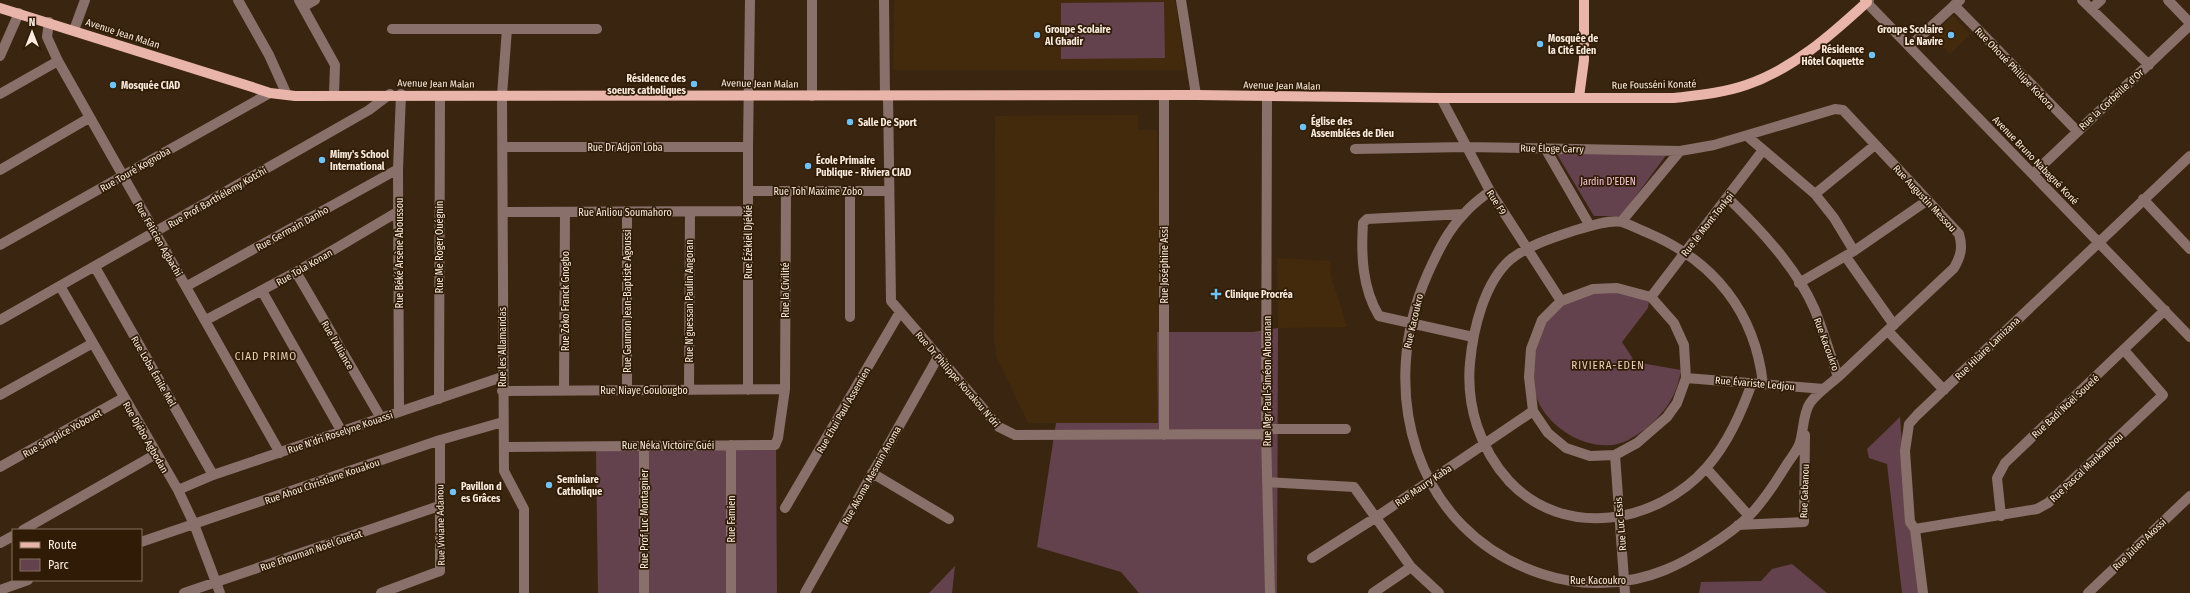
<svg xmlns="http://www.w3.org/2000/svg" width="2190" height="593" viewBox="0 0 2190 593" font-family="'Fira Sans Condensed',sans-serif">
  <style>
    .built { fill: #432a0d }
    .green { fill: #63424d }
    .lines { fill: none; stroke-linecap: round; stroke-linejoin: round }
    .minor { stroke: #89706a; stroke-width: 10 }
    .major { stroke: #e9b4a9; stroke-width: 10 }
    .poi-dot { fill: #70c1f4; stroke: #301c06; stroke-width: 1.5 }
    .labels { text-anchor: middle; stroke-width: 3.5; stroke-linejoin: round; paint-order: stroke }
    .poi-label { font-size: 10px; font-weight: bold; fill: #faecdf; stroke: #301c06; text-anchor: start }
    .street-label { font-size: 10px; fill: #faecdf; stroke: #301c06 }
    .park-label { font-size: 10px; fill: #fbc7d7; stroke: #301c06 }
    .neighbourhood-label { font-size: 11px; letter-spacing: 1px; fill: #ecd1b7; stroke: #301c06 }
  </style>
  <rect width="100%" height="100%" fill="#3a2610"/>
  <path class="built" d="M894 0H1175L1185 70H893Z
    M1953 16 1970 34 1950 54 1932 36Z
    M1138 115V130H1157L1159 219 1158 423H1028L997 358 994 340 995 116Z
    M1277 258 1330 261 1331 276 1347 327 1278 328Z"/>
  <path class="green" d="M1164 2 1165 58 1061 59V3Z
    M1670 150 1621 216H1594L1555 151Z
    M1618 290 1649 301 1648 308 1622 342 1635 362 1681 370C1677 396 1665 413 1644 430 1635 436 1624 444 1612 445 1583 448 1550 428 1538 401 1529 381 1532 356 1540 336 1544 325 1550 314 1560 306 1574 295 1600 292 1618 290Z
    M1278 328 1277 593H1139L1121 572 1037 547 1056 423H1158L1157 332H1253Z
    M1900 417 1908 523 1926 576 1925 593H1902L1887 464 1869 458 1867 449Z
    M776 448 777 593H598L596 450Z
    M1792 564 1827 593H1699L1701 582 1761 581 1772 569Z
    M955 566 952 593H929Z"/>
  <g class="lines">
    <path class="minor" d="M238 0 269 55 287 95
      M299 0 335 65 334 94
      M884 0 885 96
      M1181 0 1196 95
      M1869 0 1867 2 1871 7 2190 337
      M2082 0 2149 65
      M2168 0 2190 23
      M1954 5 2077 131
      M303 7 315 0
      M2091 9 2101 0
      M49 22 47 37 58 61 280 453
      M392 29H597
      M507 29 502 95 504 471 524 509V593
      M74 30 85 0
      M1910 46 1960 0
      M0 56 19 13
      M0 94 58 61
      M812 96V0
      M888 96 891 301 999 427 1015 435 1266 434
      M1267 97 1266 434 1270 593
      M1441 98 1490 191 1561 301
      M1747 136 1815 194 1834 218 1854 251
      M503 147H748
      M1545 148 1590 226
      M1355 149 1466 147 1680 151 1714 145 1835 109 1843 110 1959 234C1963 247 1961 256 1954 268L1838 377
      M0 170 89 118
      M2033 174 2190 25
      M749 191H888
      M1490 191C1481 198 1471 205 1464 214 1448 230 1437 253 1428 273 1376 389 1413 532 1542 574 1581 587 1626 586 1665 570 1690 560 1729 535 1749 516 1764 501 1776 482 1787 464 1791 458 1796 452 1799 445 1804 433 1802 415 1810 403 1817 393 1829 385 1838 377 1830 354 1823 330 1814 308 1796 267 1760 229 1728 198
      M850 192V317
      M1815 194 1875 145
      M2143 199 2190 249
      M503 212 748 211
      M1464 214 1367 219 1363 223C1361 254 1362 288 1379 316L1473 337
      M1621 222 1680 151
      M0 245 270 93
      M1846 257 1894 325
      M95 267 213 475
      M296 272 381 418
      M1799 283 1854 251 1928 200
      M60 286 178 490 194 524 220 593
      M187 286 398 169
      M1617 288 1651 297 1674 323 1684 345 1686 378 1677 403 1667 417 1637 443 1615 455 1590 456 1566 448 1548 433 1533 411 1529 377 1531 349 1542 320 1561 301 1593 289Z
      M262 291 342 432
      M1651 297 1763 150
      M0 320 369 110 390 94
      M206 320 296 272 399 211
      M1888 331 1944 390
      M1686 378 1824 389
      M1752 383C1741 413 1728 443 1707 467 1657 524 1564 540 1509 481 1480 449 1466 406 1470 363 1473 330 1484 282 1511 259 1529 245 1552 238 1573 231 1586 227 1610 219 1622 222 1631 225 1640 230 1648 233 1714 261 1755 312 1763 384
      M689 389 690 212
      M564 390 565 212
      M627 390V212
      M748 390V147L750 0
      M502 391 785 389
      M0 395 93 343
      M439 399 440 96
      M399 412 398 169 401 94
      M1266 429H1346
      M1164 435V95
      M644 446V593
      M504 447 775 445 778 438 785 389 786 191
      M1615 455 1625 593
      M0 467 123 398
      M1706 468 1749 516
      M872 473 949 519
      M1267 482 1354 487 1411 567 1439 593
      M178 490 213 475 502 377
      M785 508 900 312
      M2001 516 1997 478 2005 463 2165 310
      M1738 525 1804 522 1805 435
      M1915 529 2037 509 2048 503 2163 395 2124 350
      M23 530 156 454
      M141 542 440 440 503 422
      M0 543 13 536
      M1312 558 1375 518 1533 411
      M0 590 28 580
      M184 593 439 506
      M381 593 440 571V440
      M731 593V445
      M805 593 938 357
      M1373 593 1411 567
      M1923 593 1915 529 1910 522 1905 451 1909 424 1917 415 2190 156
      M2088 593 2190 496"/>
    <path class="major" d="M0 8 249 86 270 93 295 96 1196 95 1441 98H1674C1698 95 1723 93 1746 85 1793 69 1831 35 1867 2L1865 0
      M1579 97 1584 60V0"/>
  </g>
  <g class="poi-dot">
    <circle cx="1037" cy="35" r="4"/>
    <circle cx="1951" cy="35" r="4"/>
    <circle cx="1540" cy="44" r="4"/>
    <circle cx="1872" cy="55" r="4"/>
    <circle cx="694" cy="84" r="4"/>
    <circle cx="113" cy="85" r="4"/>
    <circle cx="850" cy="122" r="4"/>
    <circle cx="1303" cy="127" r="4"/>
    <circle cx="322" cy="160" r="4"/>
    <circle cx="808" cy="166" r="4"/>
    <path d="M1214 288h4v4h4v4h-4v4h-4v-4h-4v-4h4z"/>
    <circle cx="549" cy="485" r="4"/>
    <circle cx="453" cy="492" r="4"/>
  </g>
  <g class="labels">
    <g class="poi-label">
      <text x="1045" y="33">Groupe Scolaire<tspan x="1045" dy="12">Al Ghadir</tspan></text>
      <text x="1943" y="33" text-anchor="end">Groupe Scolaire<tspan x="1943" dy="12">Le Navire</tspan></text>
      <text x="1548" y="42">Mosquée de<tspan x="1548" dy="12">la Cité Eden</tspan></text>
      <text x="1864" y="53" text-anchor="end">Résidence<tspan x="1864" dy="12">Hôtel Coquette</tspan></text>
      <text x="686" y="82" text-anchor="end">Résidence des<tspan x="686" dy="12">soeurs catholiques</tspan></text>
      <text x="121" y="89">Mosquée CIAD</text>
      <text x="1311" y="125">Église des<tspan x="1311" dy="12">Assemblées de Dieu</tspan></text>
      <text x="858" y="126">Salle De Sport</text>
      <text x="330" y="158">Mimy's School<tspan x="330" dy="12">International</tspan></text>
      <text x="816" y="164">École Primaire<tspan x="816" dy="12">Publique - Riviera CIAD</tspan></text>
      <text x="1225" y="298">Clinique Procréa</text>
      <text x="557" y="483">Seminiare<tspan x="557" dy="12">Catholique</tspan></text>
      <text x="461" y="490">Pavillon d<tspan x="461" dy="12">es Grâces</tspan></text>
    </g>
    <g class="street-label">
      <text transform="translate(123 33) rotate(18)" y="4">Avenue Jean Malan</text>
      <text transform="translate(2015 68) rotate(46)" y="4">Rue Ohoué Phillipe Kokora</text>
      <text transform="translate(436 83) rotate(1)" y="4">Avenue Jean Malan</text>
      <text transform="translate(760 83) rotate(1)" y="4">Avenue Jean Malan</text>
      <text transform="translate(1654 84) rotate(-1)" y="4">Rue Fousséni Konaté</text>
      <text transform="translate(1282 85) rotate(1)" y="4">Avenue Jean Malan</text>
      <text transform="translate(2111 99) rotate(-43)" y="4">Rue la Corbeille d'Or</text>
      <text x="625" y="151">Rue Dr Adjon Loba</text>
      <text transform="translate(1552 148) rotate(1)" y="4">Rue Éloge Carry</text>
      <text transform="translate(2036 160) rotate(46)" y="4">Avenue Bruno Nabagné Koné</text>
      <text transform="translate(135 169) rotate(-30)" y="4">Rue Touré Kognoba</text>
      <text x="818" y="195">Rue Toh Maxime Zobo</text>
      <text transform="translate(217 197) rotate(-30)" y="4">Rue Prof Barthélemy Kotchi</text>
      <text transform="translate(1925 198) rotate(47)" y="4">Rue Augustin Messou</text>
      <text transform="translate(1497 202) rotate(57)" y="4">Rue F9</text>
      <text x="625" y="216">Rue Anliou Soumahoro</text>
      <text transform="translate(1707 224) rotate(-52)" y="4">Rue le Mont Tonkpi</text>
      <text transform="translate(292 228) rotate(-29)" y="4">Rue Germain Danho</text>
      <text transform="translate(159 239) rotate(60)" y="4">Rue Félicien Agbachi</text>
      <text transform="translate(748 242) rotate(-90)" y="4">Rue Ézékiel Djékié</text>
      <text transform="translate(439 247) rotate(-90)" y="4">Rue Me Roger Ouégnin</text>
      <text transform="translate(399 253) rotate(-90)" y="4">Rue Béké Arsène Aboussou</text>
      <text transform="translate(1164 265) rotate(-90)" y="4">Rue Joséphine Assi</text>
      <text transform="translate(304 267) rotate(-30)" y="4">Rue Tola Konan</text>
      <text transform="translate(785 290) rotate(-90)" y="4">Rue la Civilité</text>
      <text transform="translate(565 301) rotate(-90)" y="4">Rue Zoko Franck Gnogbo</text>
      <text transform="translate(627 301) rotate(-90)" y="4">Rue Gaumon Jean-Baptiste Agoussi</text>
      <text transform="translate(689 301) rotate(-90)" y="4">Rue N'guessan Paulin Angoran</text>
      <text transform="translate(1413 321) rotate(-77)" y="4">Rue Kacoukro</text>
      <text transform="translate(1827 344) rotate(70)" y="4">Rue Kacoukro</text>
      <text transform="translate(338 345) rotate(60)" y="4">Rue l'Alliance</text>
      <text transform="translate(502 347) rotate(-90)" y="4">Rue les Allamandas</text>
      <text transform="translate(1987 348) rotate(-44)" y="4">Rue Hilaire Lamizana</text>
      <text transform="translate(154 371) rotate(60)" y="4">Rue Loba Émile Mel</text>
      <text transform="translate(958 379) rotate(49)" y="4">Rue Dr Philippe Kouakou N'dri</text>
      <text transform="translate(1267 381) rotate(-90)" y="4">Rue Mgr Paul-Siméon Ahouanan</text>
      <text transform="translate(1755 383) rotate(5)" y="4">Rue Évariste Ledjou</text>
      <text x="644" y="394">Rue Niaye Goulougbo</text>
      <text transform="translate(2065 406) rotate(-43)" y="4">Rue Badi Noël Souelé</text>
      <text transform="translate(843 410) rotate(-60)" y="4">Rue Ehui Paul Assemien</text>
      <text transform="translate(340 432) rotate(-19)" y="4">Rue N'dri Roselyne Kouassi</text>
      <text transform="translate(62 433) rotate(-29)" y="4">Rue Simplice Yobouet</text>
      <text transform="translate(146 437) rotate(60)" y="4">Rue Djébo Agbodan</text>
      <text x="668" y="449">Rue Néka Victoire Guéi</text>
      <text transform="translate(2086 467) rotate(-43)" y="4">Rue Pascal Mankambou</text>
      <text transform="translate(871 475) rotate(-61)" y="4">Rue Akoma Mesmin Anoma</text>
      <text transform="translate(322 481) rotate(-19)" y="4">Rue Ahou Christiane Kouakou</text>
      <text transform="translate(1423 485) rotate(-34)" y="4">Rue Maury Kaba</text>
      <text transform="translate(1804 491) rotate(-88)" y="4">Rue Gabanou</text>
      <text transform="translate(644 519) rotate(-90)" y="4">Rue Prof Luc Montagnier</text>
      <text transform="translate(731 519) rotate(-90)" y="4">Rue Famien</text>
      <text transform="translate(1620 524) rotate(-95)" y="4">Rue Luc Essis</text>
      <text transform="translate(440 525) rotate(-91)" y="4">Rue Viviane Adanou</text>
      <text transform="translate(2139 544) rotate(-44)" y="4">Rue Julien Akossi</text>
      <text transform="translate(311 550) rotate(-19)" y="4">Rue Ehouman Noël Guetat</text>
      <text x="1598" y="584">Rue Kacoukro</text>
    </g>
    <g class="park-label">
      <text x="1608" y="185">Jardin D'EDEN</text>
    </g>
    <g class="neighbourhood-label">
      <text x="266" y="360">CIAD PRIMO</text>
      <text x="1608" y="369">RIVIERA-EDEN</text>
    </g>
  </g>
  <rect x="12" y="529" width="130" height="52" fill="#301c06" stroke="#816f5d"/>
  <rect x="20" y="542" width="20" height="6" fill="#e9b4a9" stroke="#816f5d"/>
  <text x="48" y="549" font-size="12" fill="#faecdf">Route</text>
  <rect x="20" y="559" width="20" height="12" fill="#63424d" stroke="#816f5d"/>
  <text x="48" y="569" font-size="12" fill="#faecdf">Parc</text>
  <g transform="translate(32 32)" stroke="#301c06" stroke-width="3" paint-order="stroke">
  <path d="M0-3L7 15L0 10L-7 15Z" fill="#faecdf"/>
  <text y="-6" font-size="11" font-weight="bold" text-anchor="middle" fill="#faecdf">N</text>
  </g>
</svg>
